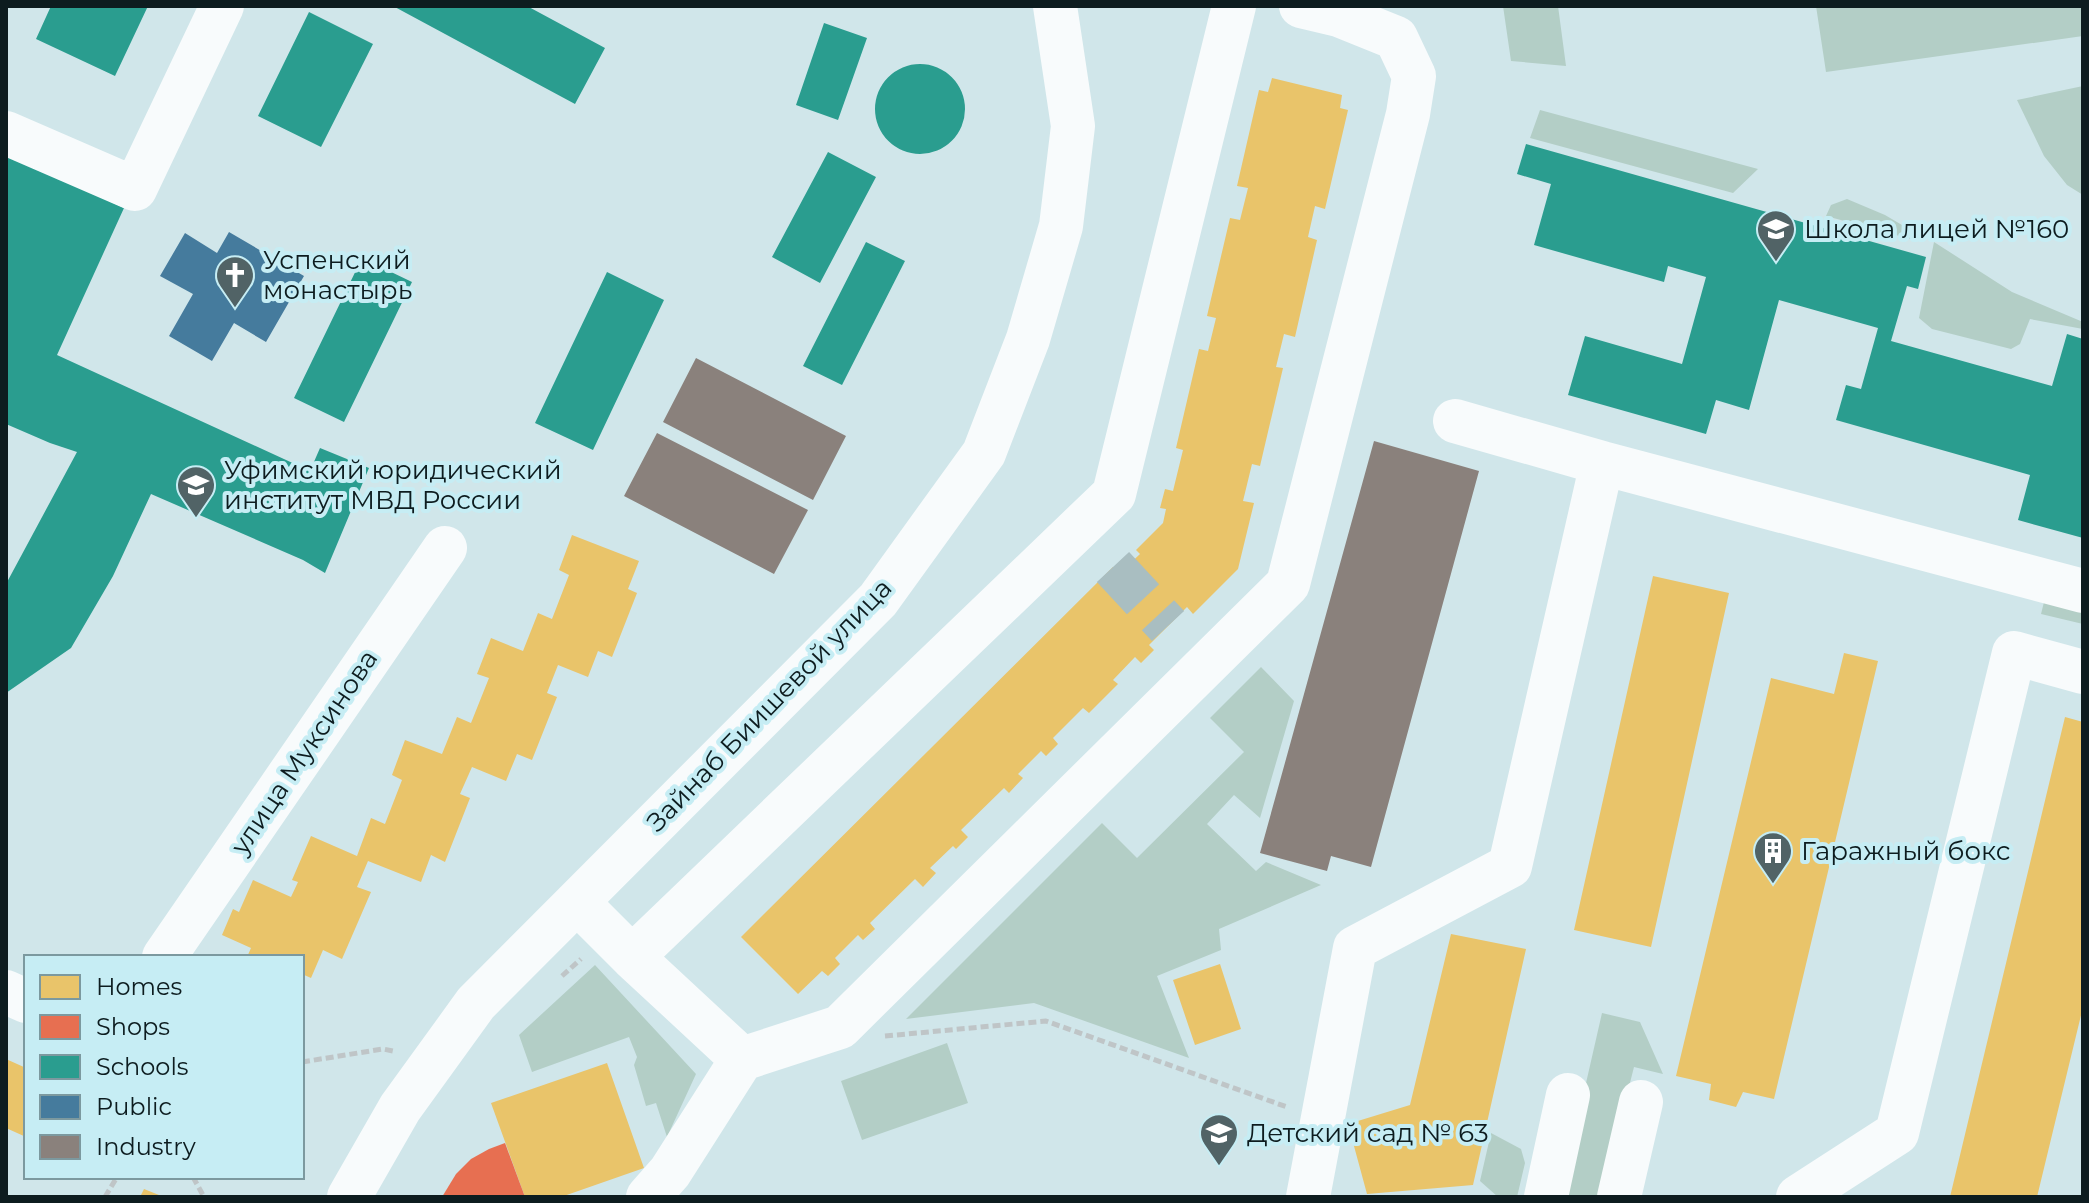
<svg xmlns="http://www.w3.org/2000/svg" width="2089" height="1203" viewBox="0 0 2089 1203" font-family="Montserrat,sans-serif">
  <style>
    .green { fill: #b3cec6 }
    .homes { fill: #e9c46a }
    .shops { fill: #e76f51 }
    .schools { fill: #2a9d8f }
    .public { fill: #457b9d }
    .industry { fill: #8a817c }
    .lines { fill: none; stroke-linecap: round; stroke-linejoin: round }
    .minor-tunnel { stroke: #a9bec1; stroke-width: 44; stroke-dasharray: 44 22; stroke-linecap: butt }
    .path { stroke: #bfc5c7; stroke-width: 5; stroke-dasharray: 8 4; stroke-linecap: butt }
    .minor { stroke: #f8fbfc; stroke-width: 44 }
    .labels { text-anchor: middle; stroke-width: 8; stroke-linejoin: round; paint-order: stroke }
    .poi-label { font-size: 26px; fill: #0d1c1f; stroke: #c6edf4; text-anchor: start }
    .street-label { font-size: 26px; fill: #0d1c1f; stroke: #c6edf4 }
  </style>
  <rect width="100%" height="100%" fill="#d0e6ea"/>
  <path class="green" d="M1503 6H1558L1566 66 1511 61Z
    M1816 6H2083V36L1826 72Z
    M2083 86V195L2067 185 2044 156 2017 100Z
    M1540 110 1758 169 1733 193 1530 138Z
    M1847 199 1885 215 1919 235 1918 241 1826 216 1831 205Z
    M1934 242 2012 292 2083 322V329L2030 319 2020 344 2011 349 1932 329 1919 318Z
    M2045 598 2083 607V624L2041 614Z
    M1261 667 1294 701 1260 818 1234 795 1207 824 1256 871 1266 862 1321 885 1219 929 1221 950 1157 976 1189 1058 1034 1003 906 1019 1102 823 1137 858 1244 752 1210 718Z
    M595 965 696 1074 667 1137 656 1103 646 1106 634 1065 637 1057 629 1037 532 1072 519 1035Z
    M1602 1013 1640 1022 1663 1074 1634 1067 1601 1197H1560Z
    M947 1043 968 1103 862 1140 841 1081Z
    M1491 1133 1521 1149 1525 1163 1517 1197H1498L1480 1181Z"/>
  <path class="homes" d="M1272 78 1342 95 1340 108 1348 110 1325 209 1315 206 1308 237 1317 240 1295 337 1284 334 1276 367 1283 368 1260 466 1252 464 1243 501 1254 503 1238 569 1193 614 1187 607 1149 645 1154 650 1141 663 1135 657 1113 680 1118 684 1089 713 1083 708 1053 738 1058 744 1046 756 1041 751 1018 774 1023 778 1009 793 1004 788 961 830 968 837 956 849 953 846 930 868 936 873 923 887 915 879 870 923 875 929 863 940 858 935 835 958 840 964 828 976 822 971 798 994 741 937 1113 567 1120 573 1140 554 1136 550 1163 523 1166 509 1160 508 1165 489 1173 491 1183 450 1176 448 1199 349 1208 351 1216 318 1207 316 1230 218 1240 220 1248 188 1237 186 1259 90 1268 92Z
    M572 535 639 561 628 589 637 593 612 657 598 651 588 677 558 665 547 693 557 697 532 760 517 754 506 781 472 767 460 794 470 798 445 862 431 855 421 882 368 861 357 887 371 892 342 959 323 950 311 978 302 974V957H247L251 948 222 935 233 909 239 912 253 880 291 897 298 882 292 880 311 836 357 856 371 818 385 824 402 780 392 775 405 740 442 754 457 717 471 723 489 678 477 674 491 638 523 651 538 613 552 619 569 575 559 570Z
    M1653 576 1729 593 1651 947 1574 930Z
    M1844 653 1878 661 1774 1099 1743 1092 1736 1107 1709 1100 1711 1084 1676 1076 1771 678 1834 694Z
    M2065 717 2083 722V1007L2037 1197H1950Z
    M1451 934 1526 949 1473 1185 1367 1194 1348 1124 1410 1105Z
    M1220 964 1241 1029 1195 1045 1173 980Z
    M6 1059 26 1068V1137L6 1128Z
    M607 1063 644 1168 561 1197H525L491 1103Z
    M144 1189 164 1197H140Z"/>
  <path class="shops" d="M505 1143 525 1197H442L456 1174 471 1159 489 1149Z"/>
  <path class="schools" d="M51 6H148L115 76 36 39Z
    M393 6H527L605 48 575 104Z
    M309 12 373 44 321 147 258 116Z
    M824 23 867 38 838 120 796 105Z
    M875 109a45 45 0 1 1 90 0a45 45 0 1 1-90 0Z
    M1526 144 1926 257 1918 289 1907 286 1891 341 2052 386 2067 334 2083 339V538L2018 520 2030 475 1836 420 1846 385 1861 389 1878 328 1779 300 1749 410 1716 400 1706 434 1568 395 1585 336 1682 364 1706 277 1668 266 1664 282 1534 245 1551 184 1517 174Z
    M828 152 876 177 820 283 772 257Z
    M6 153 124 208 57 355 310 471 320 448 369 468 325 573 303 560 151 494 113 576 71 648 6 693V584L77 452 50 443 6 424Z
    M866 242 905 261 842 385 803 366Z
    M362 258 412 282 344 422 294 398Z
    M607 272 664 300 593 450 535 423Z"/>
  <path class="public" d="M229 232 304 276 266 342 234 323 212 361 169 336 193 294 160 276 185 233 217 253Z"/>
  <path class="industry" d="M696 358 846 436 813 500 663 422Z
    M657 433 808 510 774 574 624 496Z
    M1374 441 1479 471 1371 867 1331 856 1327 871 1260 853Z"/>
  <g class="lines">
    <path class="minor-tunnel" d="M1113 567 1168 626"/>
    <path class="path" d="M562 976 581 959
      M885 1036 1046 1021 1287 1107
      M302 1062 383 1049 393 1051
      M193 1177 204 1197
      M105 1197 117 1177"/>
    <path class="minor" d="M6 133 135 189 222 6
      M1455 421 1602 463
      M577 902 632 957 742 1059
      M164 957 445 548
      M632 957 1114 494 1234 6
      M6 992 26 1001
      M349 1197 400 1108 476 1003 878 600 984 453 1028 339 1061 226 1073 126 1055 6
      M648 1197 670 1172 742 1059 840 1027 1288 584 1408 114 1414 76 1396 38 1339 15 1301 6
      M1308 1197 1355 948 1510 866 1602 463 2083 591
      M1546 1197 1568 1095
      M1619 1197 1641 1102
      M1798 1197 1897 1133 2014 653 2083 672"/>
  </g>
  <defs>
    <g id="school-pin" transform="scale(2)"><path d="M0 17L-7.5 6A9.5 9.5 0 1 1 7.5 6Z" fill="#516366" stroke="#c6edf4"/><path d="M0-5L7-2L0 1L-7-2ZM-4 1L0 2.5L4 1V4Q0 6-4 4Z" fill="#fff"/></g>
    <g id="church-pin" transform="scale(2)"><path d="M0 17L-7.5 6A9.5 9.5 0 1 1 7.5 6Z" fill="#516366" stroke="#c6edf4"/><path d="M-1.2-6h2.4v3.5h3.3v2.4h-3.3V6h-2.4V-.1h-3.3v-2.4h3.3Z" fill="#fff"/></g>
    <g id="university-pin" transform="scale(2)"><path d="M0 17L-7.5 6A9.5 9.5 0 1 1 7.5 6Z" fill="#516366" stroke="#c6edf4"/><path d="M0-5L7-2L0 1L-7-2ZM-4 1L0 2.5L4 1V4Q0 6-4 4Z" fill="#fff"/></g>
    <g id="building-pin" transform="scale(2)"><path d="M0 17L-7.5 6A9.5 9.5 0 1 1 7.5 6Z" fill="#516366" stroke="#c6edf4"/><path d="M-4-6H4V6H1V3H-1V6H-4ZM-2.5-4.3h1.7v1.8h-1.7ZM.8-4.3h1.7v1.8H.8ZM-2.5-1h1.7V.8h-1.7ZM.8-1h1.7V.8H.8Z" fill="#fff"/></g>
  </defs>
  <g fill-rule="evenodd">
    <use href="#school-pin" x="1776" y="229"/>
    <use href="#church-pin" x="235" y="275"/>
    <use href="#university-pin" x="196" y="485"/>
    <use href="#building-pin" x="1773" y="851"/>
    <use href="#school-pin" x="1219" y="1133"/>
  </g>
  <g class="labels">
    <g class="poi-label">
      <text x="1804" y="238">Школа лицей №160</text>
      <text x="263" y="269">Успенский<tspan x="263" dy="30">монастырь</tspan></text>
      <text x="224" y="479">Уфимский юридический<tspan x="224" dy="30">институт МВД России</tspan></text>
      <text x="1801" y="860">Гаражный бокс</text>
      <text x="1247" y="1142">Детский сад № 63</text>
    </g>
    <g class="street-label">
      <text transform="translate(769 705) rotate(-46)" y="9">Зайнаб Биишевой улица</text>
      <text transform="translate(304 752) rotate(-56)" y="9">улица Муксинова</text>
    </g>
  </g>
  <rect width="2089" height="1203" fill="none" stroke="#0d1c1f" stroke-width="16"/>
  <rect x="24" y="955" width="280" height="224" fill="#c6edf4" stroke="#7c999f" stroke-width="2"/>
  <rect x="40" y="975" width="40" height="24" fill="#e9c46a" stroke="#7c999f" stroke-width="2"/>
  <text x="96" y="995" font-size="24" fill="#0d1c1f">Homes</text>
  <rect x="40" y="1015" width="40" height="24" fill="#e76f51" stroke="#7c999f" stroke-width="2"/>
  <text x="96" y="1035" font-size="24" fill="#0d1c1f">Shops</text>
  <rect x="40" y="1055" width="40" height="24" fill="#2a9d8f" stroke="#7c999f" stroke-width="2"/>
  <text x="96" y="1075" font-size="24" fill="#0d1c1f">Schools</text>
  <rect x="40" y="1095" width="40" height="24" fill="#457b9d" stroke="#7c999f" stroke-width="2"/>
  <text x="96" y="1115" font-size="24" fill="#0d1c1f">Public</text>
  <rect x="40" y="1135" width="40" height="24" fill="#8a817c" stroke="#7c999f" stroke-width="2"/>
  <text x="96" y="1155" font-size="24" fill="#0d1c1f">Industry</text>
</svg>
